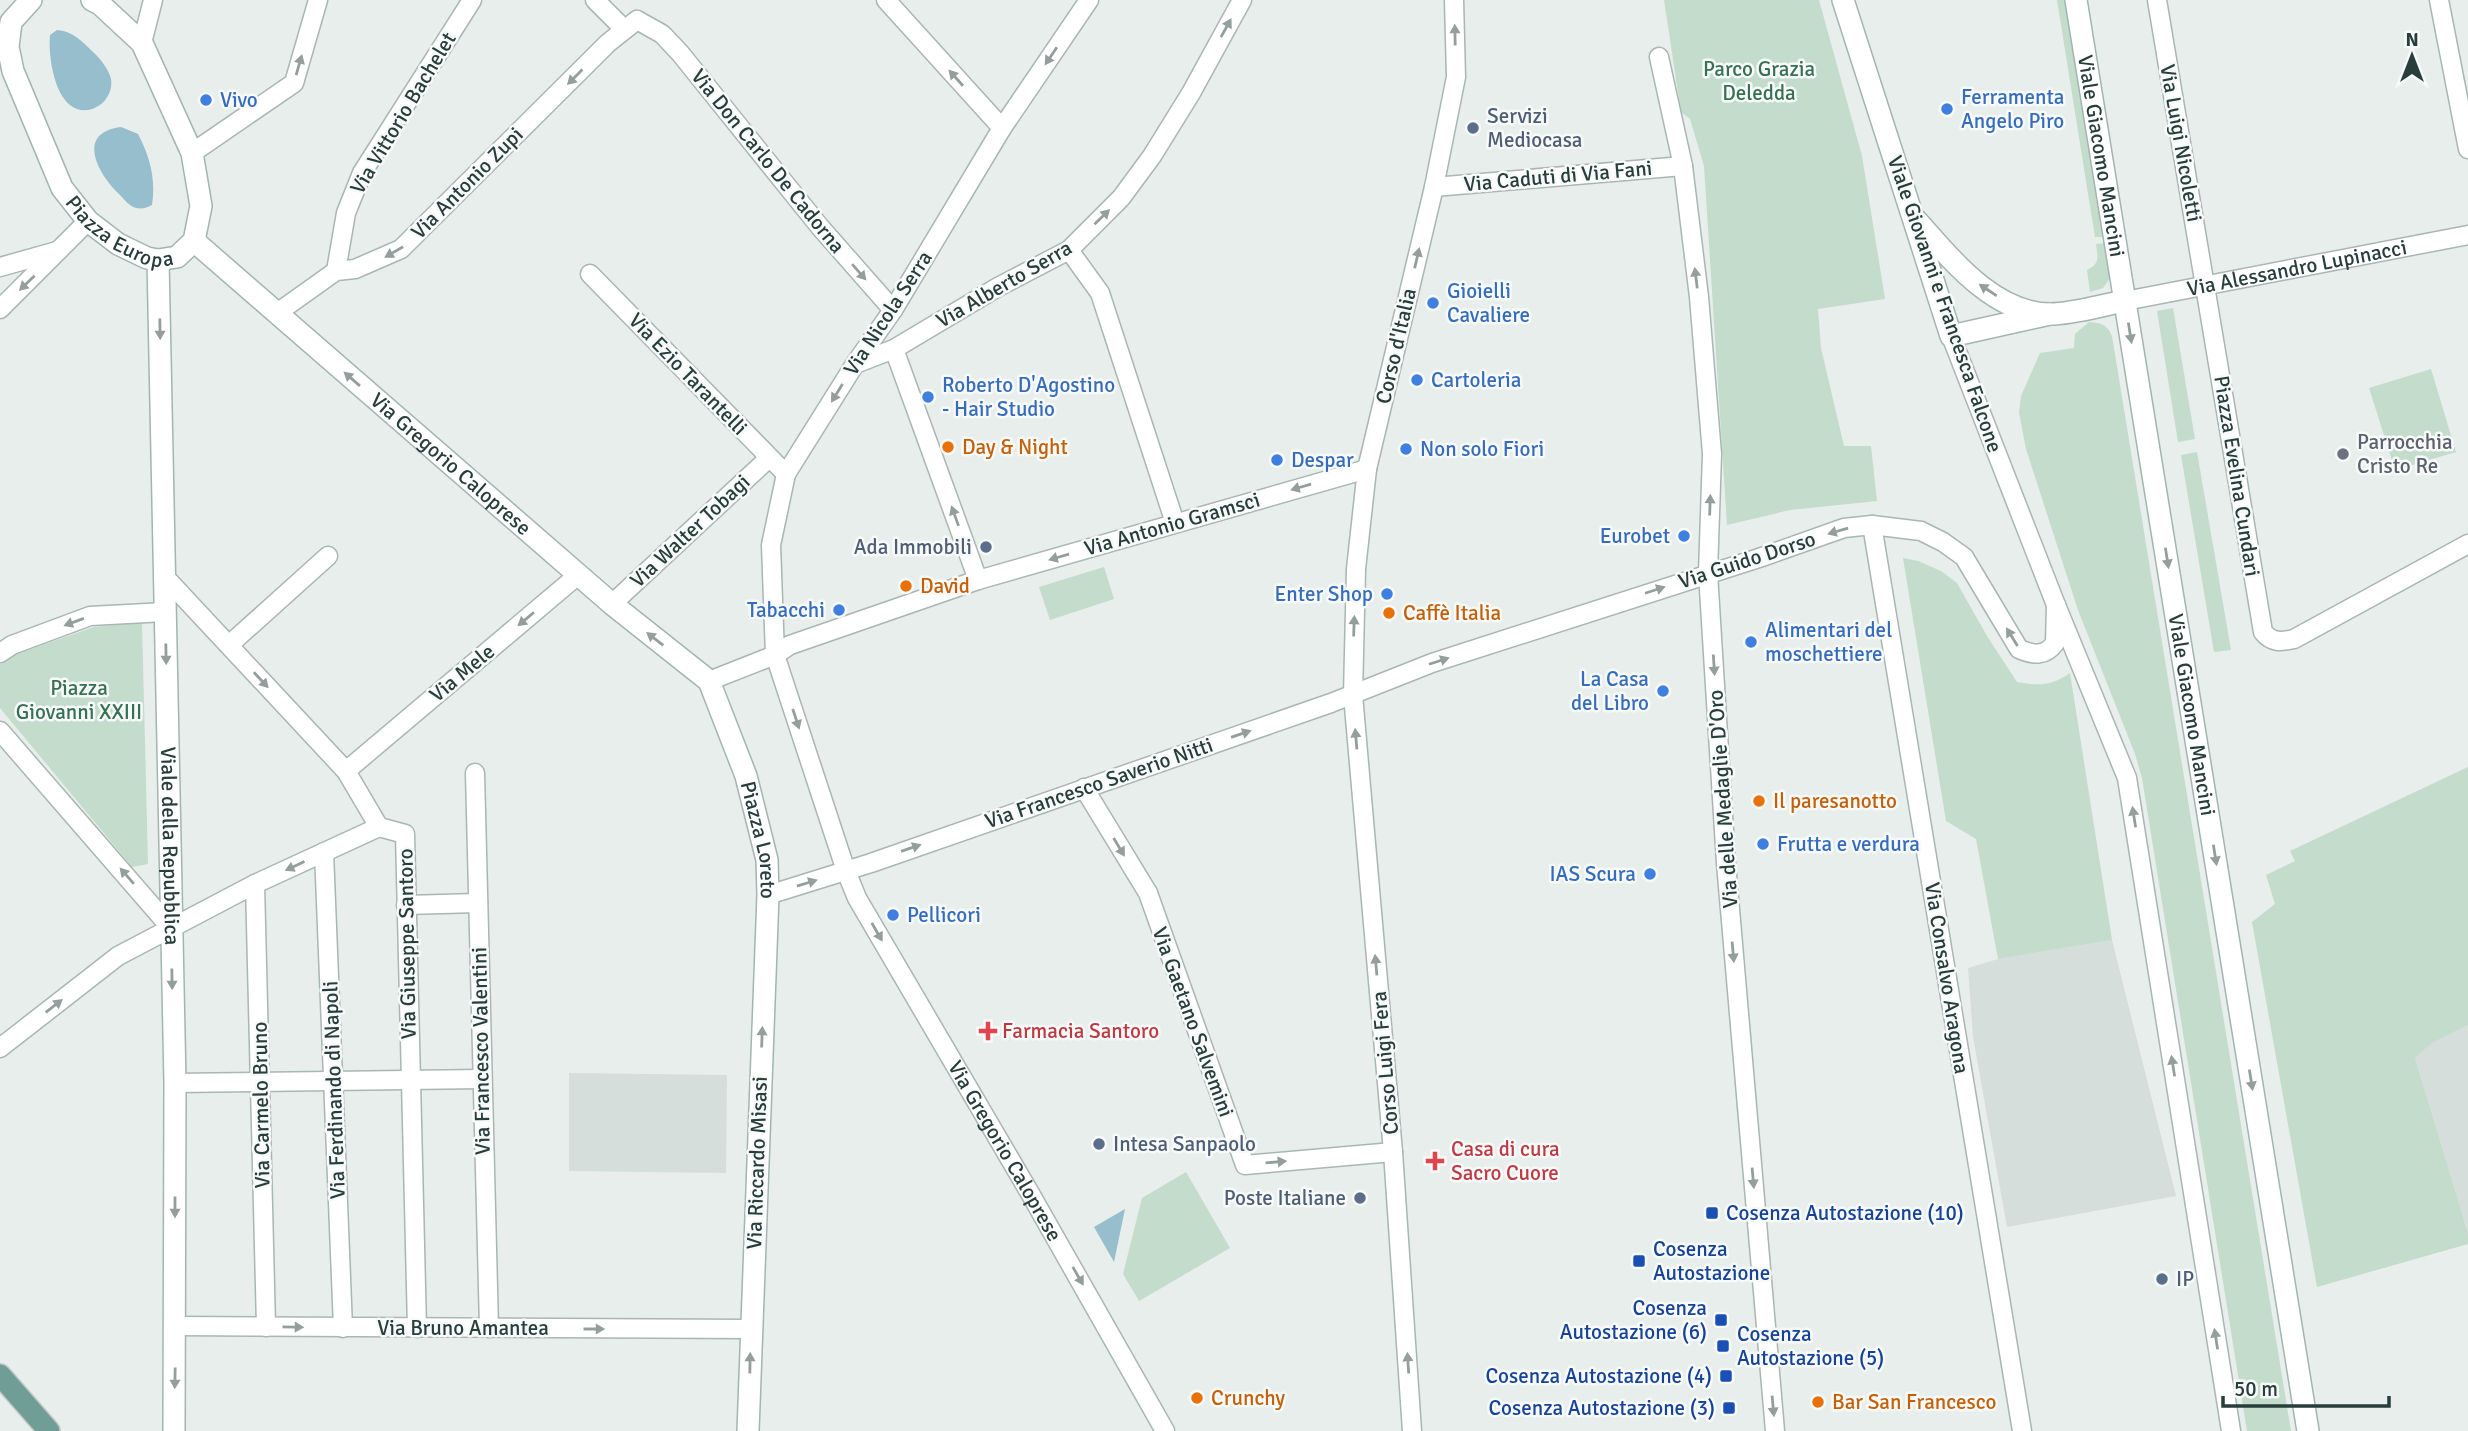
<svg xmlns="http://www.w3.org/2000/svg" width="2468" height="1431" viewBox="0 0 2468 1431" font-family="Signika,sans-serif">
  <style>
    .built { fill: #d5dedb }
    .green { fill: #c3dccc }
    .water { fill: #96becc }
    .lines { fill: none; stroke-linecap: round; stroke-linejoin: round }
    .street-casing { stroke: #aab6b3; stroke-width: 21 }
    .secondary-casing { stroke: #a3b5b1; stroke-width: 24 }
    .primary-casing { stroke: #c3c9c8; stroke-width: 24 }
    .street { stroke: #fff; stroke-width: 18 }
    .secondary { stroke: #fff; stroke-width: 21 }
    .primary { stroke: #709e97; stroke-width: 21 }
    .oneway { fill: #939e9d }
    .shop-dot { fill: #3f7fe0; stroke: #f7faf9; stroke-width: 2.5 }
    .service-dot { fill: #5c6f8a; stroke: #f7faf9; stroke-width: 2.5 }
    .food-dot { fill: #e8710a; stroke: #f7faf9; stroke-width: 2.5 }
    .worship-dot { fill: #6b7280; stroke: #f7faf9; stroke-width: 2.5 }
    .health-dot { fill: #e0444e; stroke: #f7faf9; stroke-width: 2.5 }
    .transit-dot { fill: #1a4fb4; stroke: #f7faf9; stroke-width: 2.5 }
    .labels { text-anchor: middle; stroke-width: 5; stroke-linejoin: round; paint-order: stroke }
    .park-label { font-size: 21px; fill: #367153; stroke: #f7faf9 }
    .shop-label { font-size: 21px; fill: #366cbe; stroke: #f7faf9; text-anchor: start }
    .street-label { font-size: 21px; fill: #273e3b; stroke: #f7faf9 }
    .service-label { font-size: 21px; fill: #4e5e75; stroke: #f7faf9; text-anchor: start }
    .worship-label { font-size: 21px; fill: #5b616d; stroke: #f7faf9; text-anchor: start }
    .food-label { font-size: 21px; fill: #c56008; stroke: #f7faf9; text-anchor: start }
    .health-label { font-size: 21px; fill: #be3a42; stroke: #f7faf9; text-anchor: start }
    .transit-label { font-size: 21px; fill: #164399; stroke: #f7faf9; text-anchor: start }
  </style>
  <rect width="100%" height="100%" fill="#e7eeeb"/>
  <path class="built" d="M2112 940 2176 1196 2007 1227 1973 1037 1968 968 1998 959Z
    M2468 1025V1233L2415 1058 2432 1043Z
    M569 1073 727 1075 726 1173 569 1171Z"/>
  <path class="green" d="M1664 0H1819L1862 156 1885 299 1818 309 1821 348 1844 446H1871L1877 501 1790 510 1727 525 1704 166 1690 119 1681 112Z
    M2057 0H2066L2104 237H2095Z
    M2106 243 2111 277 2103 288 2090 292 2087 270C2100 264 2098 257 2096 244Z
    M2173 308 2195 439 2178 442 2157 311Z
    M2089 322C2101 323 2107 324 2112 336L2291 1431H2247L2142 778 2135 754 2078 610 2026 449 2019 413 2021 396 2040 353 2074 348 2075 334Z
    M2431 369 2456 452 2395 470 2369 388Z
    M2197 452 2231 650 2214 652 2181 455Z
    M1903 558 1918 561 1941 571 1957 583 1987 636 2017 682C2038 686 2052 686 2070 673L2112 940 1998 959 1976 839 1946 821Z
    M1104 567 1114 599 1050 620 1039 587Z
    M142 622 148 864 132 867 0 708V664L14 655 94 627Z
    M2468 767V1025L2432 1043 2415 1058 2468 1233V1244L2317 1287 2252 922 2275 904 2266 875 2295 861 2290 851Z
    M1186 1172 1230 1248 1139 1301 1123 1274 1142 1198Z"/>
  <path class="water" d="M57 30C72 31 82 41 93 52 100 58 109 70 111 79 114 98 95 115 77 109 54 101 48 55 50 35Z
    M121 127 138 134C150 157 156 179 152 205 146 208 143 209 136 208 129 206 124 199 119 194 98 174 75 133 121 127Z
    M1125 1209 1114 1262 1094 1227Z"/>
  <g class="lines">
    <g class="street-casing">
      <g id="street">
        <path d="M595 0 624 29"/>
        <path d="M886 0 1002 128"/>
        <path id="s1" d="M1089 0 1002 128 893 310 855 364 786 474 771 545 775 655 846 871 857 898 1031 1195 1165 1431"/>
        <path d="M2157 0 2263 632C2272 643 2281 642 2294 639L2468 544"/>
        <path d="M2439 0 2468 149"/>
        <path d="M142 43 153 0"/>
        <path d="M1659 57 1683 166 1699 297 1712 454 1708 573 1726 863 1775 1431"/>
        <path d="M192 153 294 83 318 0"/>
        <path d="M1434 187 1683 166"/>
        <path d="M1069 250 1100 293 1175 523"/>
        <path d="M0 267 57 251"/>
        <path d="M336 271 346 213 362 173 472 0"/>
        <path d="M590 274 786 474"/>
        <path id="s2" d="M2125 301 2468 235"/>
        <path d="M0 309 88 221"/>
        <path d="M277 313 336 271 355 269 401 249 608 43 637 20 662 34 680 53 820 227 893 310"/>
        <path d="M1951 336 2056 605 2127 778 2231 1431"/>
        <path d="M894 349 978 580"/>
        <path d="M855 364 894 349 998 287 1069 250 1121 198 1152 156 1191 93 1242 0"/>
        <path d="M1872 525 2022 1431"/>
        <path d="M164 576 346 771 379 827 405 834 417 1328"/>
        <path d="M612 604 769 458"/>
        <path d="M229 645 328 556"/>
        <path d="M0 653 12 645 90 616 165 612"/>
        <path d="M709 681 775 655 790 645 978 580 1367 469"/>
        <path d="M0 731 171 928"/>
        <path d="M346 771 578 575"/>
        <path d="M475 773 489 1328"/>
        <path d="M1084 788 1148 893 1245 1165 1393 1152"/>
        <path d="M324 852 343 1328"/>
        <path d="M255 884 266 1327"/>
        <path d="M768 895 871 863 1331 703 1432 663 1759 558 1844 528 1872 525 1921 531 1943 542 1964 557 2019 649C2033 655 2045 657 2055 643L2056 605"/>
        <path d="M406 905 478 903"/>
        <path d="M0 1048 118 956 255 884 379 827"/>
        <path d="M175 1083 482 1079"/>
        <path d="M176 1326 750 1329"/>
        <path d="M1412 1431 1393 1152 1353 695 1356 569 1367 469 1434 187 1456 77 1454 0"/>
      </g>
    </g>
    <g class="secondary-casing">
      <g id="secondary">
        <path id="s3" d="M31 0 11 22 8 47 13 71 62 188 88 221 118 244 147 258 158 260 177 257 194 241 201 206 192 153 142 43 100 4 92 0"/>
        <path d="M1843 0 1951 336 2050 314"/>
        <path id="s4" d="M2076 0 2308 1431"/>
        <path d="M1917 221C1951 259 1994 314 2050 314 2073 314 2102 305 2125 301"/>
        <path id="s5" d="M194 241 612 604 709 681 746 776 767 860 768 895 748 1431"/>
        <path id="s6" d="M158 260 175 1083 174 1431"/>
      </g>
    </g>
    <g class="primary-casing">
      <path id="primary" d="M0 1375 49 1431"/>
    </g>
    <use href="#street" class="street"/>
    <use href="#secondary" class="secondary"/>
    <use href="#primary" class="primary"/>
  </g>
  <defs><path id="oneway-solid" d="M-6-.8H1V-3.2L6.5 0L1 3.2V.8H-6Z" transform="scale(1.75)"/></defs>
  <g class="oneway">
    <use href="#oneway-solid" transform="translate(1226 28) rotate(-61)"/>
    <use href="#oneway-solid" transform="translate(1455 35) rotate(-91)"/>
    <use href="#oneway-solid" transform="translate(1051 56) rotate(124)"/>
    <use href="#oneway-solid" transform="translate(299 65) rotate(-74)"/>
    <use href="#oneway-solid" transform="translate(575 77) rotate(135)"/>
    <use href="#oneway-solid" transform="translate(956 78) rotate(-132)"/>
    <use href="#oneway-solid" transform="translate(1102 217) rotate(-44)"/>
    <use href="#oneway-solid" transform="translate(394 252) rotate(150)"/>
    <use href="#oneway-solid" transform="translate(1417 258) rotate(-77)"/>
    <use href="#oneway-solid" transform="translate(859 272) rotate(49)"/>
    <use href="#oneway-solid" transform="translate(1696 278) rotate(-97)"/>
    <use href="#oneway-solid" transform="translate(27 283) rotate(136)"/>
    <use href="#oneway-solid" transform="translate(1988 290) rotate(-146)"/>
    <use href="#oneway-solid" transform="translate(160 329) rotate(89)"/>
    <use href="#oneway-solid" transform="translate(2130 333) rotate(81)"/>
    <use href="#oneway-solid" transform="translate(352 379) rotate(-139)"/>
    <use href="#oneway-solid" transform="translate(837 393) rotate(122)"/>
    <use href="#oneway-solid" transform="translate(1301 487) rotate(164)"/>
    <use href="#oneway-solid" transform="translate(1710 505) rotate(-88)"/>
    <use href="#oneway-solid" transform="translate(955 516) rotate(-110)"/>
    <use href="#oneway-solid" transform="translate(1838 531) rotate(164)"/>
    <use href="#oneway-solid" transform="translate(1059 557) rotate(164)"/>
    <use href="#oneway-solid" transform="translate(2167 558) rotate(81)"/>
    <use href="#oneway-solid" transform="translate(1655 590) rotate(-18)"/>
    <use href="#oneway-solid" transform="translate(526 619) rotate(140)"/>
    <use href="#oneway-solid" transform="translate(74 622) rotate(160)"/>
    <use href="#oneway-solid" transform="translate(1354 626) rotate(-88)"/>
    <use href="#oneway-solid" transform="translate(2012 637) rotate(-122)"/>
    <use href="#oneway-solid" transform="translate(655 639) rotate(-142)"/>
    <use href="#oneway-solid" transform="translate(166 654) rotate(89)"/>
    <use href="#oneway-solid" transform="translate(1439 661) rotate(-18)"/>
    <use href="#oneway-solid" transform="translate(1714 665) rotate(86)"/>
    <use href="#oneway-solid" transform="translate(261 680) rotate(47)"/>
    <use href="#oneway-solid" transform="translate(796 719) rotate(72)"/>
    <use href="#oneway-solid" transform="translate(1241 734) rotate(-19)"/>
    <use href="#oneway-solid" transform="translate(1356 739) rotate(-95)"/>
    <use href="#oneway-solid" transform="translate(2134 817) rotate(-99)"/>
    <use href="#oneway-solid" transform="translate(1119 847) rotate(59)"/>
    <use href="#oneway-solid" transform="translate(911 848) rotate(-19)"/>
    <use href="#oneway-solid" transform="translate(2215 855) rotate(81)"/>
    <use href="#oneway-solid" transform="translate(295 866) rotate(155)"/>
    <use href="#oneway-solid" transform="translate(127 876) rotate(-131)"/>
    <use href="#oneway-solid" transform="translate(807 883) rotate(-17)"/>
    <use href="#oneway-solid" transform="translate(877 932) rotate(60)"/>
    <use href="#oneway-solid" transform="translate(1733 952) rotate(85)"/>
    <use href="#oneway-solid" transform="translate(1376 965) rotate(-95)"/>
    <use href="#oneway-solid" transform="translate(172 979) rotate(89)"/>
    <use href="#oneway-solid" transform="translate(54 1006) rotate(-38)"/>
    <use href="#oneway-solid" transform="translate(762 1037) rotate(-88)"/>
    <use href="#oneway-solid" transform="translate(2173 1066) rotate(-99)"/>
    <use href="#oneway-solid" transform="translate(2251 1080) rotate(81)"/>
    <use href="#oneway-solid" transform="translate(1276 1162) rotate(-5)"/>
    <use href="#oneway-solid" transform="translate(1753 1178) rotate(85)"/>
    <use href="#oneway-solid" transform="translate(175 1207) rotate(90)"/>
    <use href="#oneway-solid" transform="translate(1078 1276) rotate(60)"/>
    <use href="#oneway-solid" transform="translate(293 1327) rotate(1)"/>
    <use href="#oneway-solid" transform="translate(594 1329)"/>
    <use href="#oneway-solid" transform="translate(2216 1339) rotate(-99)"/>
    <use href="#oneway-solid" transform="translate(750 1363) rotate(-89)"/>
    <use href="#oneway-solid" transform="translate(1408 1363) rotate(-94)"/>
    <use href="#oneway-solid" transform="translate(175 1378) rotate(91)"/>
    <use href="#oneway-solid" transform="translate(1773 1406) rotate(85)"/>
  </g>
  <g class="shop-dot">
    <circle cx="206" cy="100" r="7"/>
    <circle cx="1947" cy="109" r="7"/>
    <circle cx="1433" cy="303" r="7"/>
    <circle cx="1417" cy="380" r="7"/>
    <circle cx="928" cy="397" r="7"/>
    <circle cx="1406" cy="449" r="7"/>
    <circle cx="1277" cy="460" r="7"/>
    <circle cx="1684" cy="536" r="7"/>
    <circle cx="1387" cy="594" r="7"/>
    <circle cx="839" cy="610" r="7"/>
    <circle cx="1751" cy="642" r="7"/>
    <circle cx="1663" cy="691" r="7"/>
    <circle cx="1763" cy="844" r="7"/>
    <circle cx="1650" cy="874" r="7"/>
    <circle cx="893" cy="915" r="7"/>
  </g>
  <g class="service-dot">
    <circle cx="1473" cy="128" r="7"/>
    <circle cx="986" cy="547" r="7"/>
    <circle cx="1099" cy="1144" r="7"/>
    <circle cx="1360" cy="1198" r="7"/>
    <circle cx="2162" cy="1279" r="7"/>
  </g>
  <g class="food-dot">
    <circle cx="948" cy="447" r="7"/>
    <circle cx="906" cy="586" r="7"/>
    <circle cx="1389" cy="613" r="7"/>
    <circle cx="1759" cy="801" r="7"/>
    <circle cx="1197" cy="1398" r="7"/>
    <circle cx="1818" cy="1402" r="7"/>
  </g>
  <circle class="worship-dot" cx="2343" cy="454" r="7"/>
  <g class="health-dot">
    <path d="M984.5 1020.5h7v7h7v7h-7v7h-7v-7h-7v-7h7z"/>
    <path d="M1431.5 1150.5h7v7h7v7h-7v7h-7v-7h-7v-7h7z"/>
  </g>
  <g class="transit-dot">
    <rect x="1705" y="1206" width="14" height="14" rx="3.5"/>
    <rect x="1632" y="1254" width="14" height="14" rx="3.5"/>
    <rect x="1714" y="1313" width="14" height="14" rx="3.5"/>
    <rect x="1716" y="1339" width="14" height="14" rx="3.5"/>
    <rect x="1719" y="1369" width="14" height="14" rx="3.5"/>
    <rect x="1722" y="1401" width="14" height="14" rx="3.5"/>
  </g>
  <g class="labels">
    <g class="park-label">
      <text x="1759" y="76">Parco Grazia<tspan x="1759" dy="24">Deledda</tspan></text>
      <text x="79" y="695">Piazza<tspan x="79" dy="24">Giovanni XXIII</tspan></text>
    </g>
    <g class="shop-label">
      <text x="1961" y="104">Ferramenta<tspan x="1961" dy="24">Angelo Piro</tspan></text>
      <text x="220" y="107">Vivo</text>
      <text x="1447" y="298">Gioielli<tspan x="1447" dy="24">Cavaliere</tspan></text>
      <text x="1431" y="387">Cartoleria</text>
      <text x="942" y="392">Roberto D'Agostino<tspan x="942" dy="24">- Hair Studio</tspan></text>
      <text x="1420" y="456">Non solo Fiori</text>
      <text x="1291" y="467">Despar</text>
      <text x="1670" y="543" text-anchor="end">Eurobet</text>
      <text x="1373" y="601" text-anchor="end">Enter Shop</text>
      <text x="825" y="617" text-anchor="end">Tabacchi</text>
      <text x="1765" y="637">Alimentari del<tspan x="1765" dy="24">moschettiere</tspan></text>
      <text x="1649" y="686" text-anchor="end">La Casa<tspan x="1649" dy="24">del Libro</tspan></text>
      <text x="1777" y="851">Frutta e verdura</text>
      <text x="1636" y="881" text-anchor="end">IAS Scura</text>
      <text x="907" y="922">Pellicori</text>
    </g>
    <g class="street-label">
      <text transform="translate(403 113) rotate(-59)" y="7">Via Vittorio Bachelet</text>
      <text transform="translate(2181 143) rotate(80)" y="7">Via Luigi Nicoletti</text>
      <text dy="7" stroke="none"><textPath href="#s4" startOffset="158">Viale Giacomo Mancini</textPath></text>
      <text transform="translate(768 161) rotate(51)" y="7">Via Don Carlo De Cadorna</text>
      <text transform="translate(1558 176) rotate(-5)" y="7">Via Caduti di Via Fani</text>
      <text transform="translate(467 183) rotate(-45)" y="7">Via Antonio Zupi</text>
      <text dy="7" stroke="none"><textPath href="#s3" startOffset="282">Piazza Europa</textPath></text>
      <text dy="7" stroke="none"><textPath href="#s2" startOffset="175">Via Alessandro Lupinacci</textPath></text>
      <text transform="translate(1004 284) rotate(-30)" y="7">Via Alberto Serra</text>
      <text transform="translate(1945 304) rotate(71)" y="7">Viale Giovanni e Francesca Falcone</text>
      <text transform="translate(888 313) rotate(-57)" y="7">Via Nicola Serra</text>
      <text transform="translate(1396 346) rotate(-77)" y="7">Corso d'Italia</text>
      <text transform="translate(688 374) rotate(46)" y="7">Via Ezio Tarantelli</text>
      <text dy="7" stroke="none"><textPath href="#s5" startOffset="340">Via Gregorio Caloprese</textPath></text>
      <text transform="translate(2237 476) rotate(81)" y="7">Piazza Evelina Cundari</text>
      <text transform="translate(1172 524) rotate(-16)" y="7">Via Antonio Gramsci</text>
      <text transform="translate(690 531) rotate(-43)" y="7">Via Walter Tobagi</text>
      <text transform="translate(1747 560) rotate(-18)" y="7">Via Guido Dorso</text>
      <text transform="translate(462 673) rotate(-40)" y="7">Via Mele</text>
      <text dy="7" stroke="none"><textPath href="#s4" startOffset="724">Viale Giacomo Mancini</textPath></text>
      <text transform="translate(1099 783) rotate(-19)" y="7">Via Francesco Saverio Nitti</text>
      <text transform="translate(1723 799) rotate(-94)" y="7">Via delle Medaglie D'Oro</text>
      <text dy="7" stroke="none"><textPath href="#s5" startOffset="845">Piazza Loreto</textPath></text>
      <text dy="7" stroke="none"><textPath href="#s6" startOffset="586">Viale della Repubblica</textPath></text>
      <text transform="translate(407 944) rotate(-91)" y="7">Via Giuseppe Santoro</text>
      <text transform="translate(1947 978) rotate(81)" y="7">Via Consalvo Aragona</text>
      <text transform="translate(1193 1022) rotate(70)" y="7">Via Gaetano Salvemini</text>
      <text transform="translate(481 1051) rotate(-91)" y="7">Via Francesco Valentini</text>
      <text transform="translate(1385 1063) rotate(-95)" y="7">Corso Luigi Fera</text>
      <text transform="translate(334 1090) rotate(-92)" y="7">Via Ferdinando di Napoli</text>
      <text transform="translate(261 1105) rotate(-91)" y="7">Via Carmelo Bruno</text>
      <text dy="7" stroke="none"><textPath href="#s1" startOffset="1295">Via Gregorio Caloprese</textPath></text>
      <text transform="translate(757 1163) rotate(-88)" y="7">Via Riccardo Misasi</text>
      <text x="463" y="1335">Via Bruno Amantea</text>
    </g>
    <g class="service-label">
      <text x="1487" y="123">Servizi<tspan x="1487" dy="24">Mediocasa</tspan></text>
      <text x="972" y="554" text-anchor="end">Ada Immobili</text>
      <text x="1113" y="1151">Intesa Sanpaolo</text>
      <text x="1346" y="1205" text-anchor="end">Poste Italiane</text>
      <text x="2176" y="1286">IP</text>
    </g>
    <g class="worship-label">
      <text x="2357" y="449">Parrocchia<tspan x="2357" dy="24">Cristo Re</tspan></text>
    </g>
    <g class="food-label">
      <text x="962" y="454">Day &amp; Night</text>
      <text x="920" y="593">David</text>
      <text x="1403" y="620">Caffè Italia</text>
      <text x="1773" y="808">Il paresanotto</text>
      <text x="1211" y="1405">Crunchy</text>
      <text x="1832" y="1409">Bar San Francesco</text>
    </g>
    <g class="health-label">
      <text x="1002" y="1038">Farmacia Santoro</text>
      <text x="1451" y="1156">Casa di cura<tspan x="1451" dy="24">Sacro Cuore</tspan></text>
    </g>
    <g class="transit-label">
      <text x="1726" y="1220">Cosenza Autostazione (10)</text>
      <text x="1653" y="1256">Cosenza<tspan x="1653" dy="24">Autostazione</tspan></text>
      <text x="1707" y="1315" text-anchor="end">Cosenza<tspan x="1707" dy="24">Autostazione (6)</tspan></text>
      <text x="1737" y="1341">Cosenza<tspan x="1737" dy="24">Autostazione (5)</tspan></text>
      <text x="1712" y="1383" text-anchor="end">Cosenza Autostazione (4)</text>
      <text x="1715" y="1415" text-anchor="end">Cosenza Autostazione (3)</text>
    </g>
  </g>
  <g transform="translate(2412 56)" stroke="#f7faf9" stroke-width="5" paint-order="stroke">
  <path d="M0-5L12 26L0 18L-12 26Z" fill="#273e3b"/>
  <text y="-10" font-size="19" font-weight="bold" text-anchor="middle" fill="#273e3b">N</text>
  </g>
  <path d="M2223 1396v10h166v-10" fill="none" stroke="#273e3b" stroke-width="3.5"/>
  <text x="2234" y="1396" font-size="21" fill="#273e3b" stroke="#f7faf9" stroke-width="5" paint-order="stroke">50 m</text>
</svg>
